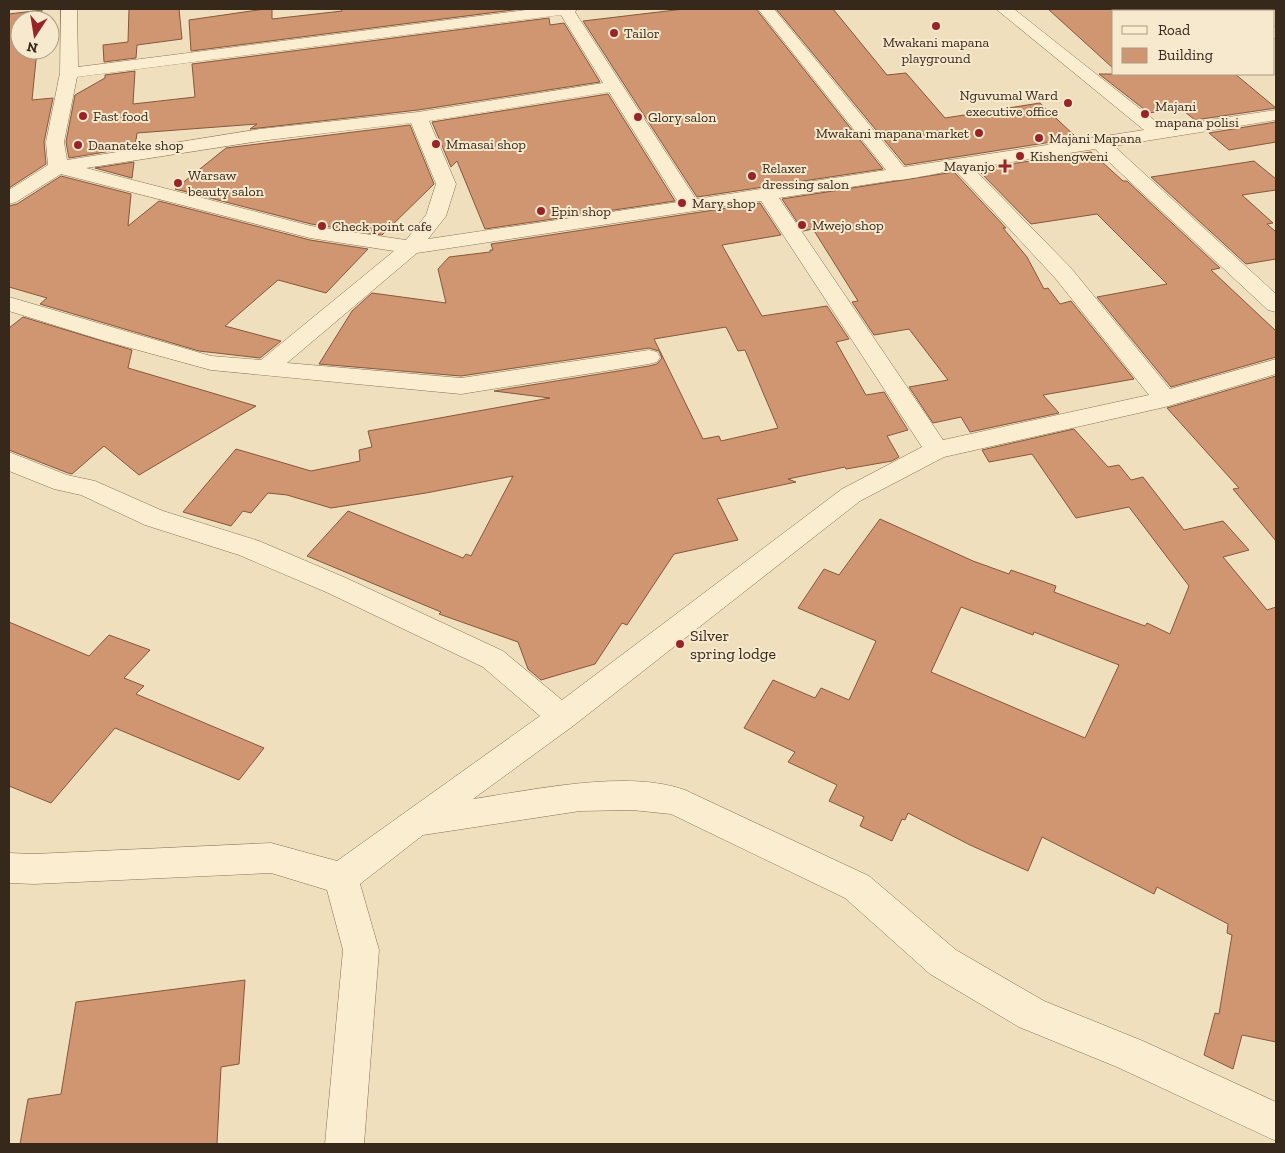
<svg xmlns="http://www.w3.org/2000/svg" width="1285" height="1153" viewBox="0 0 1285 1153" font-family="'Zilla Slab',serif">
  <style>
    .building { fill: #cf9671; stroke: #87573b; fill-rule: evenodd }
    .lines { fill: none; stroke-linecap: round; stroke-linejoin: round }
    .street-casing { stroke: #876f56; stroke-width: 1 }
    .street { fill: #faedd0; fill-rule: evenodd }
    .poi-dot { fill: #982427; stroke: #f6e9cd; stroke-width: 2 }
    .labels { text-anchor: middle; stroke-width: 4; stroke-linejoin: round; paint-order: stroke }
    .far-poi-label { font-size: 14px; fill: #36281b; stroke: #f6e9cd; text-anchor: start }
    .poi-label { font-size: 16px; fill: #36281b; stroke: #f6e9cd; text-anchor: start }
  </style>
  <rect width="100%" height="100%" fill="#efdfbd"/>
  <path class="building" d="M129 9H179L182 39 137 45 136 58 104 62 103 45 128 42Z
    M265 9H272V19L342 11 341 9H521L191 51 189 20Z
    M684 9H756L883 169 697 197 583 21Z
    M776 9H833L887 75 906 73 945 118 1040 103 1077 138 905 165Z
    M1048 9H1114V69Z
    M42 10 41 20H20V50H37L32 100 53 98 44 142 46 164 9 188V14Z
    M549 18 550 25 564 23 600 82 418 110 250 129 257 124 137 133 135 147 69 158 66 142 75 95 105 78V75L135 71 133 104 195 97 192 64Z
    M1099 74H1235L1276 108 1195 120 1180 108 1149 113Z
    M608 94 675 201 485 229 457 161 451 167 432 122Z
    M1276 122V142L1229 150 1209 133Z
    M410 125 434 184 382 235 311 224 175 189 226 148Z
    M1091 152 1123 181H1127L1220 268 1211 270 1276 331V357L1171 387 1097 297 1167 284 1097 214 1031 224 977 169Z
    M1254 161 1276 179V190L1242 195 1273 223 1267 224 1276 232V259L1246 264 1151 177Z
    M134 162 132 178 95 168Z
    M954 172 1006 228H1003L1027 257 1044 289 1048 288 1060 304 1071 301 1134 379 1043 395 1059 413 970 432 961 417 933 423 909 387 948 380 909 329 874 335 852 302 858 301 813 229 803 231 782 199Z
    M61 176 131 194 128 226 159 201 310 240 368 249 326 293 278 280 225 326 281 341 260 358 199 351 40 304 47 298 9 287V206L17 204Z
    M760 203 781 235 722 245 762 316 827 306 849 339 836 342 866 395 884 392 908 430 887 436 899 457 892 461 846 469 845 467 788 479 796 482 717 499 738 540 674 554 627 625 622 623 595 664 541 680 528 669 518 642 439 614 441 612 307 556 348 511 463 558 466 554 471 556 513 476 426 493 331 508 287 495 268 493 251 513 243 511 231 526 183 512 236 449 311 471 360 461 359 450 372 447 368 431 550 398 494 391 649 366 657 364 662 358 659 351 649 348 461 376 319 364 352 311 372 293 446 303 438 269 449 257 490 252V250H493L491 244ZM726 327 738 351 745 350 778 428 721 441 719 436 703 439 654 339Z
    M23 317 132 350 128 368 256 406 139 475 104 446 72 474 68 473 9 450V328Z
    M1276 376V541L1233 489 1239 488 1167 408Z
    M1074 429 1108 467 1119 465 1131 480 1143 477 1184 530 1223 521 1249 550 1223 557 1267 610 1276 607V1042L1242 1035 1233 1069 1204 1055 1215 1013 1219 1014 1232 935 1227 933 1228 924 1157 887 1154 894 1042 837 1028 871 970 845 908 813 905 820 902 819 892 841 860 826 864 817 829 801 837 785 788 762 795 752 744 728 773 680 815 698 821 688 849 700 876 641 798 608 824 569 839 575 880 519 973 561 1009 574 1011 570 1056 586 1054 592 1145 626 1147 623 1170 634 1189 586 1129 507 1076 518 1032 454 989 462 982 450ZM961 607 1033 635 1034 632 1119 665 1085 738 931 672Z
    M9 622 89 656 109 635 150 650 124 678 144 686 136 694 264 748 239 780 115 728 51 803 9 786Z
    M245 980 239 1064 221 1067 217 1144H20L28 1099 61 1094 76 1002Z"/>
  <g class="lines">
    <g class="street-casing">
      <path id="street" d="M61 9H77L78 67 534 9H577L575 12 696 199 886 170 758 9H774L904 167 1144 130 996 9H1014L1163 127 1276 110V120L1114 146 1276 294V312L1268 310 1095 149 973 168 1071 268 1170 389 1276 359V374L1165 407 944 457 860 501 573 726 473 799C533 790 628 769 685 790L869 876 956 950 1044 1001 1143 1041 1276 1102V1141L1117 1067 1019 1027 930 974 845 898 671 814 632 810 580 811 423 835 360 884 379 950 364 1144H325L343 950 327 890 271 873 34 884 9 883V853L34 854 271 843 337 861 540 716 483 667 326 592 239 555 145 525 81 495 54 489 9 471V452L67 475 95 481 163 511 259 541 346 578 503 651 562 700 842 489 922 447 761 201 417 253 287 363 461 378 649 350 657 352 660 357 657 362 649 364 461 394 211 370 105 341 9 311V297L211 356 261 360 394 251 310 238 61 174 16 202 9 204V190L48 165 46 142 60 73ZM561 15 603 83 418 112 260 129 67 160 64 142 77 77ZM609 92 678 202 428 239 446 216 456 184 429 121ZM411 123 436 184 426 215 406 240 311 226 86 168 260 141ZM955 170 1055 278 1149 395 943 440 779 198 896 180C902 181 944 172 955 170Z
        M1231 9H1256L1254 11H1231Z
        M1274 27 1276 28V39L1274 38Z"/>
    </g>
    <use href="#street" class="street"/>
  </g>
  <g class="poi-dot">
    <circle cx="936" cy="26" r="5"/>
    <circle cx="614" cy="33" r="5"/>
    <circle cx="1068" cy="103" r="5"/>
    <circle cx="1145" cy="114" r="5"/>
    <circle cx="83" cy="116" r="5"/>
    <circle cx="638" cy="117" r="5"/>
    <circle cx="979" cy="133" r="5"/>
    <circle cx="1039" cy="138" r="5"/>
    <circle cx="436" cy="144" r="5"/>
    <circle cx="78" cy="145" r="5"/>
    <circle cx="1020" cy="156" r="5"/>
    <path d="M1002.5 158.5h5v5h5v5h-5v5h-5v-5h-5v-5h5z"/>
    <circle cx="752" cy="176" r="5"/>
    <circle cx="178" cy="183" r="5"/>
    <circle cx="682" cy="203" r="5"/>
    <circle cx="541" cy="211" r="5"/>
    <circle cx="802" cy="225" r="5"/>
    <circle cx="322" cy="226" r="5"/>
    <circle cx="680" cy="644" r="5"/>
  </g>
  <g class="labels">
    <g class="far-poi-label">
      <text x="624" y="38">Tailor</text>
      <text x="936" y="47" text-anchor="middle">Mwakani mapana<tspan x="936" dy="16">playground</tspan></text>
      <text x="1058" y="100" text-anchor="end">Nguvumal Ward<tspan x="1058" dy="16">executive office</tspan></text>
      <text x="1155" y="111">Majani<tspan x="1155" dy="16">mapana polisi</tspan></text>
      <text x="93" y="121">Fast food</text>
      <text x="648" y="122">Glory salon</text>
      <text x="969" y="138" text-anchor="end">Mwakani mapana market</text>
      <text x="1049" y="143">Majani Mapana</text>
      <text x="446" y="149">Mmasai shop</text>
      <text x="88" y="150">Daanateke shop</text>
      <text x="1030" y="161">Kishengweni</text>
      <text x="995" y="171" text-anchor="end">Mayanjo</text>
      <text x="762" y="173">Relaxer<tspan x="762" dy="16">dressing salon</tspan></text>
      <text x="188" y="180">Warsaw<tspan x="188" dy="16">beauty salon</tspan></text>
      <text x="692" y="208">Mary shop</text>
      <text x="551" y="216">Epin shop</text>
      <text x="812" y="230">Mwejo shop</text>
      <text x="332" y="231">Check point cafe</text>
    </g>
    <g class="poi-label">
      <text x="690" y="641">Silver<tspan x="690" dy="18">spring lodge</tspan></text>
    </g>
  </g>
  <rect width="1285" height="1153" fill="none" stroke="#36281b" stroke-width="20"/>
  <rect x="1112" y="10" width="162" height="65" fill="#f6e9cd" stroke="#a99c86"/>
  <rect x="1122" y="26" width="25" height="8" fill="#faedd0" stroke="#a99c86"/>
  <text x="1158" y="35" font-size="15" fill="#36281b">Road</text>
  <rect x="1122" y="48" width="25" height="15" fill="#cf9671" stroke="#a99c86"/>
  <text x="1158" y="60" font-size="15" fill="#36281b">Building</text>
  <g transform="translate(35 35) rotate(192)"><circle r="24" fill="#f6e9cd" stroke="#a99c86"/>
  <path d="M0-4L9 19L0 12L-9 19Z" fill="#982427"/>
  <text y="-8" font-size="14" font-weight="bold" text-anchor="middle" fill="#36281b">N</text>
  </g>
</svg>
